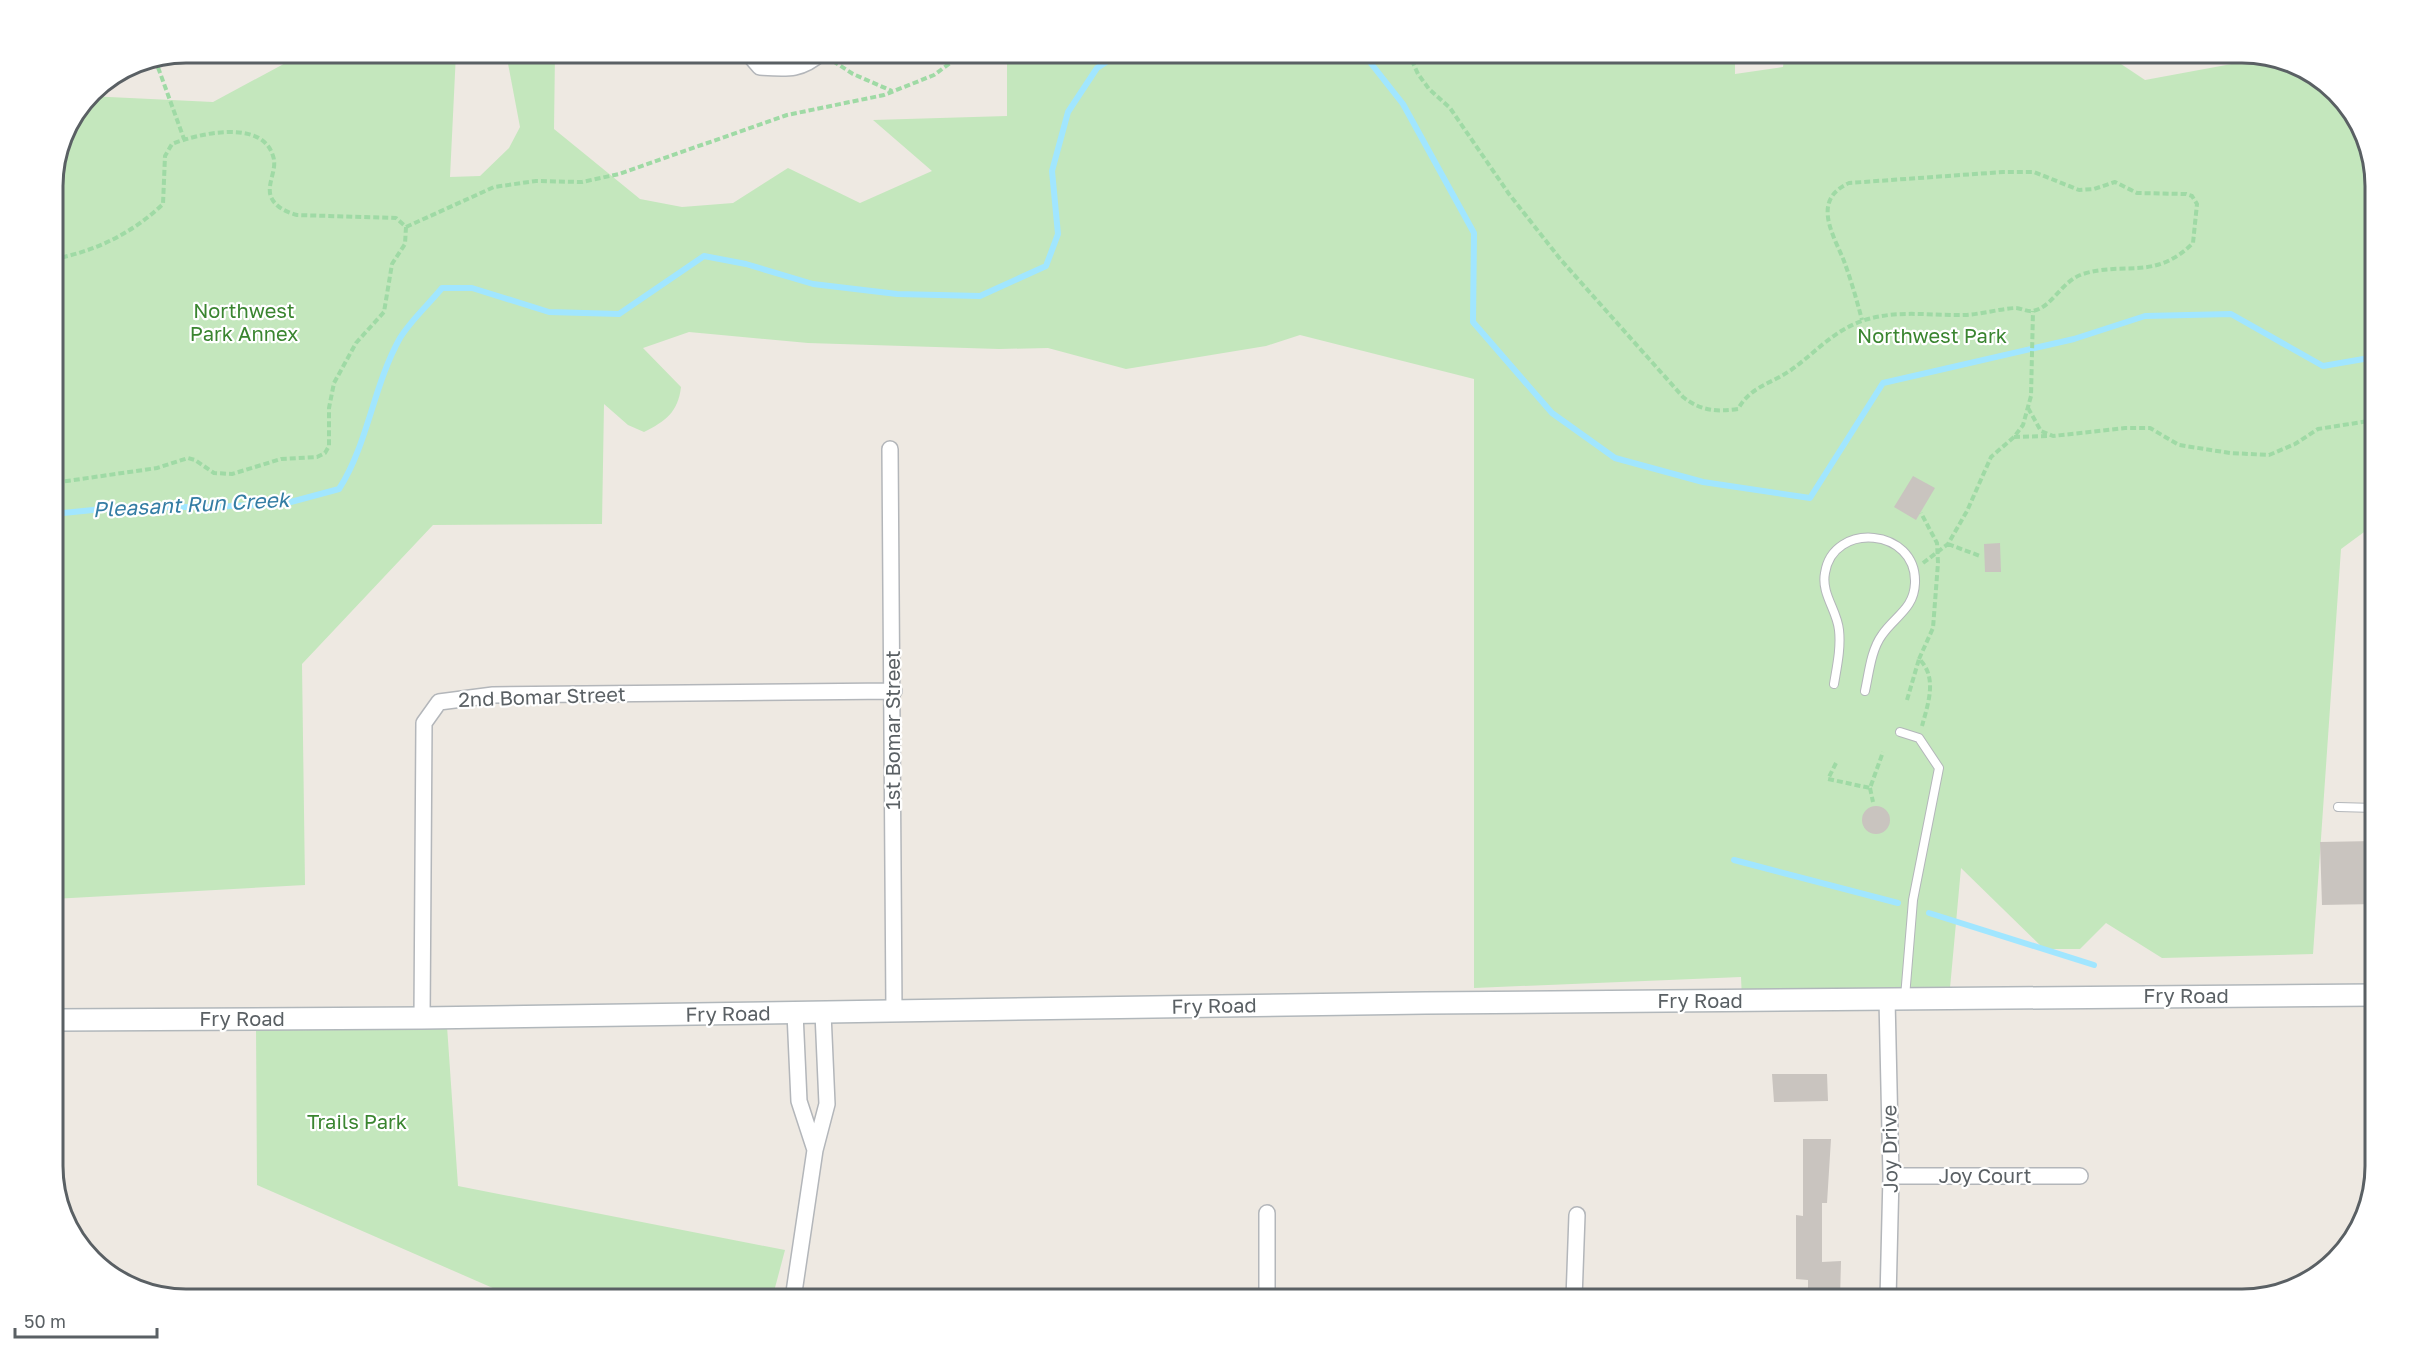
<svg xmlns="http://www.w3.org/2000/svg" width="2428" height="1352" viewBox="0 0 2428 1352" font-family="'Golos Text',sans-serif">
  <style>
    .green { fill: #c4e7bd }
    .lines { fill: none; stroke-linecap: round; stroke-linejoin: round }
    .stream { stroke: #a1e6ff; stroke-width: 6 }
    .building { fill: #c9c4bf }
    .lane-casing { stroke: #b3b6ba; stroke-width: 10 }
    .street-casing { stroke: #b3b6ba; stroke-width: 18 }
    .secondary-casing { stroke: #b1b7bb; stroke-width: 24 }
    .path { stroke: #9fdaa5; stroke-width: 4; stroke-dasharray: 6 3; stroke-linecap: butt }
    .lane { stroke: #fff; stroke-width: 8 }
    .street { stroke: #fff; stroke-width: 15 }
    .secondary { stroke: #fff; stroke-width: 21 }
    .labels { text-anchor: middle; stroke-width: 4.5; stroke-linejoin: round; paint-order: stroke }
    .park-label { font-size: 20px; fill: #3a8530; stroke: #fff }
    .street-label { font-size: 20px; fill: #5a6064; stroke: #fff }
    .water-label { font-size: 21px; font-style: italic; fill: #347da4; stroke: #fff }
    .rim { fill: none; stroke: #5a6064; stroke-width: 3 }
  </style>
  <rect width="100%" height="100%" fill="#eee9e2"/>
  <path class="green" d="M1735 52V74L1783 67 1785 53 2103 52 2145 80 2264 58 2272 60 2347 108 2357 119 2375 177V524L2341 549 2313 954 2162 958 2106 923 2080 949H2044L1961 868 1949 999 1742 1000 1741 977 1474 988V379L1300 335 1266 346 1126 369 1048 348 999 349 808 343 689 332 643 348 681 387C678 412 666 421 644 432L628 425 604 404 602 524 433 525 302 664 305 885 53 899V177L63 134 88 96 213 102 304 53H456L450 177 480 176 509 148 520 127 506 53H555L554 129 640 199 682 207 733 203 788 168 860 203 932 171 873 120 1007 116V53Z
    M447 1026 458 1186 785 1250 772 1299H518L257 1185 256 1027Z"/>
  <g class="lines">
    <path class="stream" d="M1362 52 1403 104 1474 233 1473 322 1552 413 1615 458 1703 482 1810 498 1883 383 2074 339 2145 316 2231 314 2323 366 2375 357
      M53 514 123 507H214L287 503 339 489C368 444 373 386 400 338 411 320 429 304 442 288H472L549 312 619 314 704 256 746 264 813 284 897 294 980 296 1046 266 1058 234 1052 171 1068 112 1097 68 1122 52
      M1734 860 1898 903
      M1929 913 2094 965"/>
  </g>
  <path class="building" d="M1913 476 1935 488 1916 520 1894 507Z
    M2000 543 2001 572H1985L1984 544Z
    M1862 820a14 14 0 1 1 28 0a14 14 0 1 1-28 0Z
    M2375 841V904L2322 905 2320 842Z
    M1772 1074H1827L1828 1101 1774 1102Z
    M1803 1139H1831L1827 1203H1822V1262L1841 1261 1840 1299H1808V1280L1796 1279V1215L1803 1216Z"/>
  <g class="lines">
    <g class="lane-casing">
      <path id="lane" d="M1834 684C1837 666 1841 648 1839 630 1837 610 1821 594 1825 573 1833 521 1917 528 1915 583 1914 609 1895 616 1882 635 1871 650 1869 673 1865 691
        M1900 732 1919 738 1939 768 1913 900 1905 997
        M2338 807 2375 808"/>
    </g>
    <g class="street-casing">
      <path id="street" d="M747 52 760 67C787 69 801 71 822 52
        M890 449 894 1011
        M1887 999 1891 1176 1888 1299
        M795 1013 799 1101 815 1150
        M422 1018 424 723 439 702 493 695 894 691
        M1891 1176H2080
        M1267 1213V1299
        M793 1299 815 1150 827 1104 823 1013
        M1574 1299 1577 1215"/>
    </g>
    <g class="secondary-casing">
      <path id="secondary" d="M53 1020 422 1018 1425 1003 2375 995"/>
    </g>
    <path class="path" d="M1408 52 1418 74 1429 89 1450 108 1509 194 1561 260 1683 397C1701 411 1716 412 1738 409 1751 386 1771 384 1791 370 1815 353 1833 331 1862 321 1896 309 1931 316 1965 315 1982 314 1999 309 2015 308 2021 308 2027 312 2033 311 2053 307 2061 281 2083 274 2125 261 2155 281 2193 243L2197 204 2192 196 2186 194 2137 193 2115 182 2094 189 2079 190 2034 172H2003L1849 183C1811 200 1833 234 1844 261 1851 280 1857 301 1862 320
      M155 59 184 139
      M833 61 853 74 892 91
      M406 227 494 187 536 181 582 182 619 174 787 115 884 95 934 75 965 52
      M53 259C94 252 133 233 163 204L165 156 172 144C197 134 262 118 273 156 278 169 266 184 271 197 276 208 287 212 297 215L396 218 406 227 405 244 392 264 384 312 356 343 334 383 329 408V446L325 453 317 457 281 459 232 474 214 473 195 460 188 458 157 468 53 483
      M2028 408 2041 431 2053 436 2125 428H2150L2179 445 2230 453 2269 455 2295 444 2318 429 2375 420
      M2014 437 2049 436
      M1948 544 1980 556
      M1923 563 1948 544 1967 511 1991 457 2014 437 2023 425 2031 396 2033 311
      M1919 659 1933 628 1938 563 1937 543 1921 513
      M1907 700 1919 659C1938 677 1928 704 1922 726
      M1836 763 1828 779 1870 788 1883 752
      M1870 788 1873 802"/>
    <use href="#lane" class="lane"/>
    <use href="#street" class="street"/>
    <use href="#secondary" class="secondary"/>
  </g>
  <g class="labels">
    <g class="park-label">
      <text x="244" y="318">Northwest<tspan x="244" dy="23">Park Annex</tspan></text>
      <text x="1932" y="343">Northwest Park</text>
      <text x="357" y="1129">Trails Park</text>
    </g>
    <g class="street-label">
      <text transform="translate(542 697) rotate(-2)" y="7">2nd Bomar Street</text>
      <text transform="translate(893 730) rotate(-90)" y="7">1st Bomar Street</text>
      <text x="2186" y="1003">Fry Road</text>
      <text x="1700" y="1008">Fry Road</text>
      <text transform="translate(1214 1006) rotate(-1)" y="7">Fry Road</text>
      <text transform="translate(728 1014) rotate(-1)" y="7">Fry Road</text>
      <text x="242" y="1026">Fry Road</text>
      <text transform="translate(1890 1149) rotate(-91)" y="7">Joy Drive</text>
      <text x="1985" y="1183">Joy Court</text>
    </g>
    <g class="water-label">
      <text transform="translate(191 505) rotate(-3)" y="7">Pleasant Run Creek</text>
    </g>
  </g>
  <path d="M0 0H2428V1352H0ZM186 63H2242A123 123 0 0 1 2365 186V1166A123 123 0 0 1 2242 1289H186A123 123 0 0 1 63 1166V186A123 123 0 0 1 186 63Z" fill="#fff" fill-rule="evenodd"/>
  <path class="rim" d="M186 63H2242A123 123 0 0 1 2365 186V1166A123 123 0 0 1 2242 1289H186A123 123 0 0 1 63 1166V186A123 123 0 0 1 186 63Z"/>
  <path d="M15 1328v9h142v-9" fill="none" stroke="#5a6064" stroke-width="3"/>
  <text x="24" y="1328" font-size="18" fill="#5a6064" stroke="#ffffff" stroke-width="4.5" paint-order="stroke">50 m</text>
</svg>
